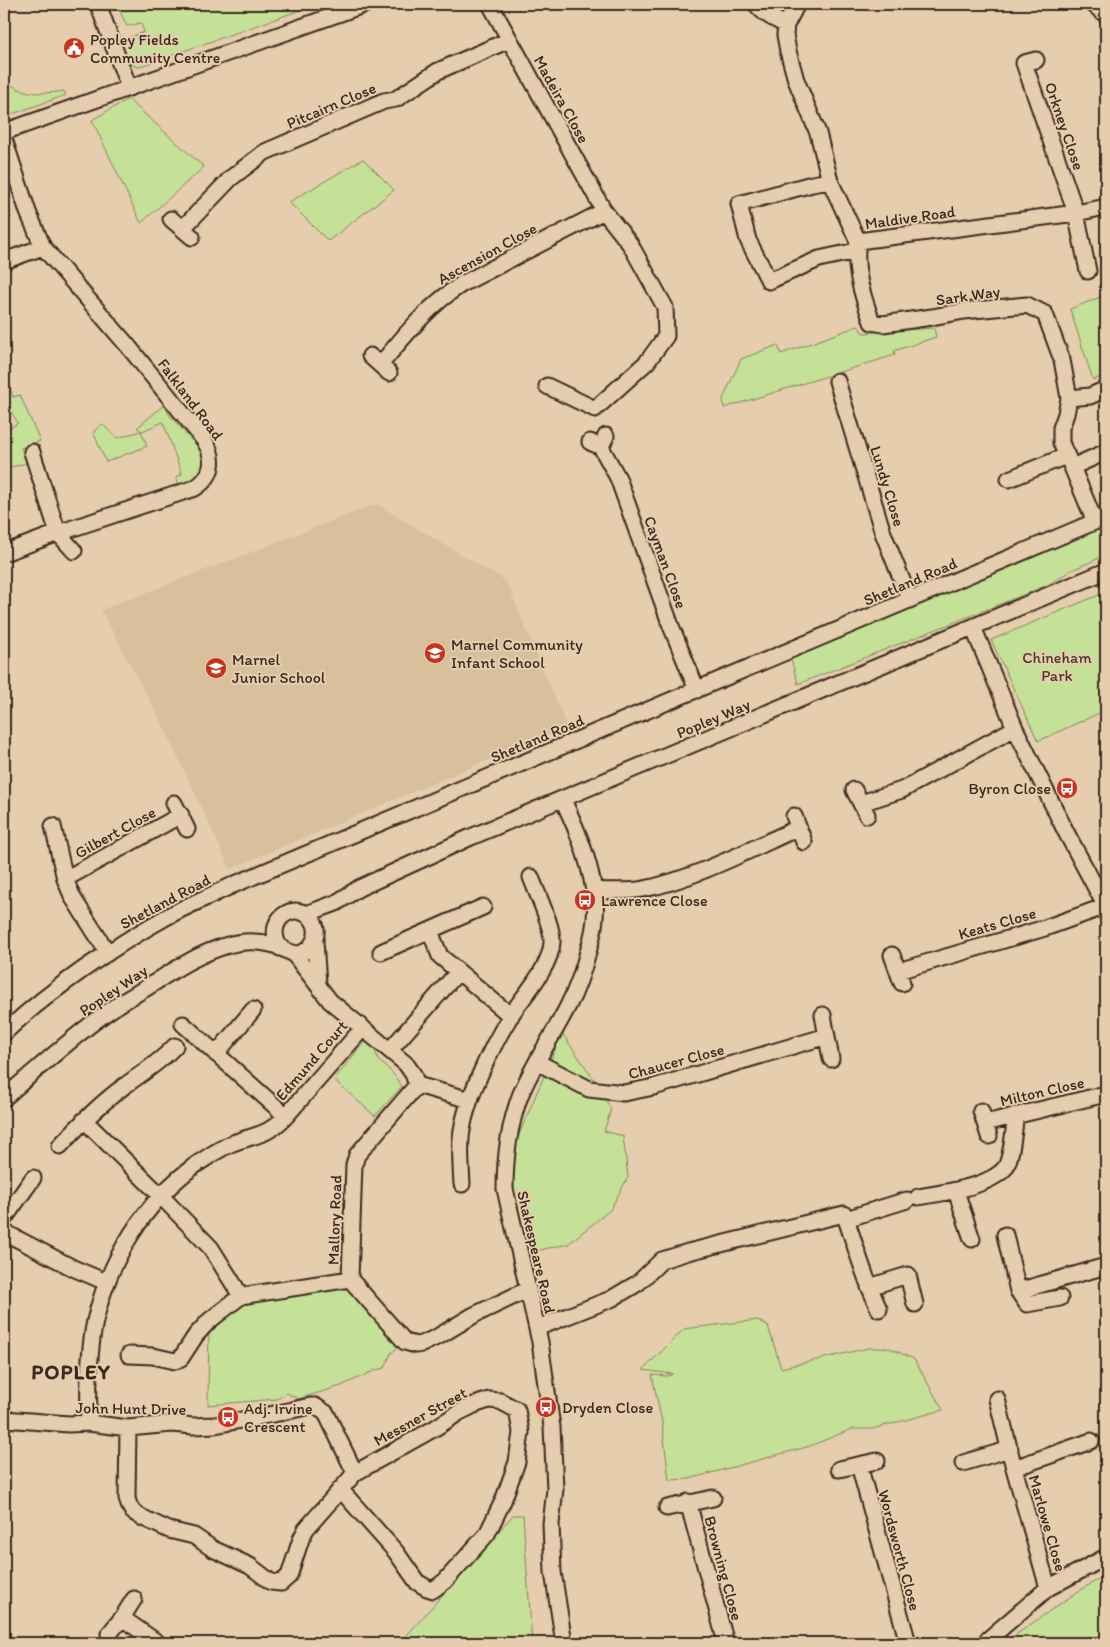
<svg xmlns="http://www.w3.org/2000/svg" width="1110" height="1647" viewBox="0 0 1110 1647" font-family="Itim,sans-serif">
  <style>
    .built { fill: #d8c09d }
    .green { fill: #c5e097; stroke: #80855a }
    .lines { fill: none; stroke-linecap: round; stroke-linejoin: round }
    .minor-casing { stroke: #3b2a1e; stroke-width: 19 }
    .minor { stroke: #e5cdae; stroke-width: 15 }
    .labels { text-anchor: middle; stroke-width: 4; stroke-linejoin: round; paint-order: stroke }
    .poi-label { font-size: 16px; fill: #3b2a1e; stroke: #e5cdae; text-anchor: start }
    .street-label { font-size: 16px; fill: #3b2a1e; stroke: #e5cdae }
    .park-label { font-size: 16px; fill: #493c2a; stroke: #e5cdae }
    .district-label { font-size: 21px; font-weight: bold; letter-spacing: 1px; fill: #3b2a1e; stroke: #e5cdae }
  </style>
  <rect width="100%" height="100%" fill="#e5cdae"/>
  <filter id="ink" filterUnits="userSpaceOnUse"><feTurbulence type="fractalNoise" baseFrequency=".02" numOctaves="2"/><feDisplacementMap in="SourceGraphic" scale="10" xChannelSelector="R" yChannelSelector="G"/><feConvolveMatrix kernelMatrix="1 2 1 2 8 2 1 2 1" color-interpolation-filters="sRGB"/></filter>
  <g filter="url(#ink)">
    <path class="built" d="M376 504 506 581 567 727 230 869 163 725 101 610Z"/>
    <path class="green" d="M120 4H318L138 67 126 62 121 47 129 38 144 32 141 23 127 26 117 5Z
      M4 78C18 96 44 94 64 91L66 95 4 117Z
      M128 99 204 167 141 223 92 120Z
      M363 159 394 190 328 241 289 202Z
      M1106 295V375L1093 380 1070 309Z
      M858 326 863 333 934 328 936 337 894 351 895 355 724 408 723 399 741 359 778 345 781 354Z
      M4 370 13 397 20 395 40 441 21 448 27 463 4 469V432L18 423 4 401Z
      M164 405 167 408 168 413 191 440H196C213 462 202 477 180 486L176 477 182 474 163 422 142 431 137 428Z
      M102 424 117 438 141 431 147 446 106 462 94 434V431Z
      M1106 517V555L1070 571 1048 585 798 684 789 652Z
      M1106 592V710L1038 741 991 640Z
      M562 1033 595 1081 611 1109 604 1131 623 1136 628 1177 610 1210 568 1244 521 1254 509 1176 513 1149Z
      M369 1036 379 1061 389 1069 402 1086 375 1116 334 1080Z
      M350 1279 405 1342 391 1353 385 1368 376 1370 341 1386 298 1399 287 1393 277 1399 208 1405 209 1321 241 1296Z
      M757 1320 768 1326 781 1368 869 1348H889L914 1359 943 1410 872 1429H852L810 1446 689 1479 669 1480 662 1422 652 1375 668 1376 673 1374 643 1370 684 1329Z
      M513 1515H523L532 1643H400Z
      M1106 1575V1635L1093 1643H1004L1077 1592Z"/>
    <g class="lines">
      <g class="minor-casing">
        <path id="minor" d="M98 4 129 88
          M490 4 604 211 630 244 665 307 666 336 647 362 595 409 547 386
          M756 4C764 15 775 19 786 25
          M797 4 786 25 785 35 788 51 796 80 818 133 830 181 858 241
          M1093 4 1106 15
          M1036 60 1024 63 1076 213 1088 271
          M4 132 366 4
          M4 139 28 212 43 247 128 346 204 440C216 458 214 476 195 488L58 533 4 553
          M830 181 812 184 739 204 748 240 769 281 819 259 856 251
          M171 219 192 237
          M183 228 231 178 265 152 384 101 396 99 438 71 509 40
          M858 241C853 269 863 297 872 322L883 324 932 317 964 311 1027 305 1045 314 1062 360 1069 398 1066 414 1061 428V443L1072 467 1095 522
          M858 241 1076 213 1106 207
          M4 261 43 247
          M370 356 389 373
          M380 365C405 335 429 305 462 284L604 211
          M837 381 883 533 910 600
          M1069 398 1090 396 1106 389
          M590 442 601 447 606 436
          M601 447 618 478 671 626 697 690
          M32 452 58 533 74 551
          M1072 467 1106 452
          M1009 479 1066 456
          M973 627 1015 728 1066 832 1106 907
          M854 790 867 815
          M563 800C578 831 592 865 595 900 597 918 593 936 588 952 583 971 577 989 568 1006 553 1036 533 1064 520 1096 509 1126 505 1157 505 1189L540 1342 552 1427 555 1489 551 1524 553 1572 564 1643
          M174 803 187 829
          M861 803 902 790 1015 728
          M794 816 804 842
          M53 826 65 879 73 898 108 953
          M65 879 181 815
          M594 890C610 891 628 892 644 889 694 879 751 849 798 828
          M306 914 336 903 359 888 471 837 1106 571
          M430 931 440 956 511 1016
          M315 941 318 984
          M381 952 483 907
          M293 953 330 1001 406 1064 413 1074 417 1085
          M892 955 902 983
          M898 971 1045 928 1106 906
          M823 1015 831 1059
          M183 1024 286 1116 363 1028
          M4 1033C51 989 114 946 170 915 191 904 212 895 233 885L1106 517
          M390 1050 458 972
          M216 1054 253 1010
          M537 1062 589 1089 624 1093 654 1087 827 1036
          M417 1085 357 1155 354 1165 350 1279 405 1342 416 1345 422 1344 439 1336 474 1315 527 1290
          M417 1085 470 1100
          M4 1098C37 1069 70 1039 106 1013 120 1003 136 994 151 985 175 969 200 953 228 945 244 940 264 941 280 947 286 950 290 954 298 954 313 951 322 932 312 919 295 899 263 920 280 948
          M981 1111 989 1136
          M84 1120 161 1196 211 1248 241 1296 350 1279
          M985 1123 1106 1094
          M60 1146C80 1124 100 1104 123 1087 142 1073 159 1063 175 1046
          M462 1184C461 1169 460 1153 461 1138 464 1102 492 1046 511 1015 524 995 551 967 552 942 553 926 537 894 531 877
          M956 1191 972 1239
          M918 1197C942 1193 989 1187 1005 1168 1011 1160 1015 1126 1015 1115
          M4 1219 33 1178
          M4 1232 73 1268 106 1282
          M1005 1235 1018 1291 1027 1304 1060 1298
          M869 1287 908 1275 915 1304
          M1018 1291 1106 1266
          M879 1309C865 1280 857 1250 846 1219L907 1200
          M537 1328 611 1299 638 1283 662 1260 688 1252 844 1214 846 1219
          M129 1355 153 1356 175 1361 181 1358 196 1335 209 1321 241 1296
          M997 1399 1014 1468 1048 1588
          M4 1419 69 1424 89 1423 128 1428 172 1424 193 1426 215 1425 279 1413 310 1406H315L326 1413 355 1473
          M89 1423C88 1389 88 1354 95 1321 109 1260 145 1201 197 1164 208 1157 220 1148 233 1143 257 1134 267 1136 286 1116
          M128 1428 127 1498 129 1505 133 1512 141 1517 169 1530 194 1536 213 1549 250 1566 271 1582 281 1583 289 1576 301 1539 306 1529 355 1473 435 1428 460 1412 474 1405 489 1400 500 1401 517 1410 521 1432 517 1462 503 1501 487 1534 445 1581 433 1590 427 1588 417 1582 396 1552 340 1489
          M963 1463 1010 1449
          M859 1465 908 1643
          M1014 1468 1091 1441
          M839 1469 877 1461
          M688 1502 726 1643
          M667 1508 713 1498
          M122 1618 158 1643
          M109 1634 122 1618 134 1599
          M984 1643 1048 1588 1106 1557"/>
      </g>
      <use href="#minor" class="minor"/>
    </g>
  </g>
  <defs>
    <g id="civic-disc" transform="scale(1.125)"><circle r="9.5" fill="#c8321e" stroke="#e5cdae"/><path d="M-.6-6.5H3V-4.5H.6V-3L4-1V1h2V6H-6V1h2V-1L-.6-3ZM-1.2 2.5V6h2.4V2.5Z" fill="#fff"/></g>
    <g id="school-disc" transform="scale(1.125)"><circle r="9.5" fill="#c8321e" stroke="#e5cdae"/><path d="M0-5L7-2L0 1L-7-2ZM-4 1L0 2.5L4 1V4Q0 6-4 4Z" fill="#fff"/></g>
    <g id="bus-disc" transform="scale(1.125)"><circle r="9.5" fill="#c8321e" stroke="#e5cdae"/><path d="M-5-6H5V4H4V6H2V4H-2V6H-4V4H-5ZM-3.5-4V0h7V-4ZM-3.5 1.2v1.5H-2V1.2ZM2 1.2v1.5H3.5V1.2Z" fill="#fff"/></g>
  </defs>
  <g fill-rule="evenodd">
    <use href="#civic-disc" x="74" y="48"/>
    <use href="#school-disc" x="435" y="653"/>
    <use href="#school-disc" x="216" y="668"/>
    <use href="#bus-disc" x="1067" y="788"/>
    <use href="#bus-disc" x="585" y="900"/>
    <use href="#bus-disc" x="546" y="1407"/>
    <use href="#bus-disc" x="228" y="1417"/>
  </g>
  <g class="labels">
    <g class="poi-label">
      <text x="90" y="45">Popley Fields<tspan x="90" dy="18">Community Centre</tspan></text>
      <text x="451" y="650">Marnel Community<tspan x="451" dy="18">Infant School</tspan></text>
      <text x="232" y="665">Marnel<tspan x="232" dy="18">Junior School</tspan></text>
      <text x="1051" y="794" text-anchor="end">Byron Close</text>
      <text x="601" y="906">Lawrence Close</text>
      <text x="562" y="1413">Dryden Close</text>
      <text x="244" y="1414">Adj. Irvine<tspan x="244" dy="18">Crescent</tspan></text>
    </g>
    <g class="street-label">
      <text transform="translate(562 99) rotate(61)" y="6">Madeira Close</text>
      <text transform="translate(331 105) rotate(-23)" y="6">Pitcairn Close</text>
      <text transform="translate(1065 126) rotate(71)" y="6">Orkney Close</text>
      <text transform="translate(910 217) rotate(-8)" y="6">Maldive Road</text>
      <text transform="translate(487 253) rotate(-29)" y="6">Ascension Close</text>
      <text transform="translate(968 295) rotate(-8)" y="6">Sark Way</text>
      <text transform="translate(191 399) rotate(53)" y="6">Falkland Road</text>
      <text transform="translate(888 486) rotate(73)" y="6">Lundy Close</text>
      <text transform="translate(666 562) rotate(70)" y="6">Cayman Close</text>
      <text transform="translate(910 581) rotate(-23)" y="6">Shetland Road</text>
      <text transform="translate(713 718) rotate(-23)" y="6">Popley Way</text>
      <text transform="translate(537 738) rotate(-23)" y="6">Shetland Road</text>
      <text transform="translate(115 832) rotate(-29)" y="6">Gilbert Close</text>
      <text transform="translate(165 901) rotate(-28)" y="6">Shetland Road</text>
      <text transform="translate(997 923) rotate(-16)" y="6">Keats Close</text>
      <text transform="translate(113 990) rotate(-34)" y="6">Popley Way</text>
      <text transform="translate(311 1060) rotate(-49)" y="6">Edmund Court</text>
      <text transform="translate(676 1061) rotate(-15)" y="6">Chaucer Close</text>
      <text transform="translate(1042 1091) rotate(-13)" y="6">Milton Close</text>
      <text transform="translate(334 1220) rotate(-88)" y="6">Mallory Road</text>
      <text transform="translate(537 1252) rotate(77)" y="6">Shakespeare Road</text>
      <text transform="translate(131 1408) rotate(1)" y="6">John Hunt Drive</text>
      <text transform="translate(420 1416) rotate(-29)" y="6">Messner Street</text>
      <text transform="translate(1048 1523) rotate(74)" y="6">Marlowe Close</text>
      <text transform="translate(900 1550) rotate(75)" y="6">Wordsworth Close</text>
      <text transform="translate(724 1568) rotate(75)" y="6">Browning Close</text>
    </g>
    <g class="park-label">
      <text x="1057" y="663">Chineham<tspan x="1057" dy="18">Park</tspan></text>
    </g>
    <g class="district-label">
      <text x="71" y="1379">POPLEY</text>
    </g>
  </g>
  <rect width="1110" height="1647" fill="none" stroke="#e5cdae" stroke-width="20"/>
  <rect x="10" y="10" width="1090" height="1627" fill="none" stroke="#3b2a1e" stroke-width="2" filter="url(#ink)"/>
</svg>
